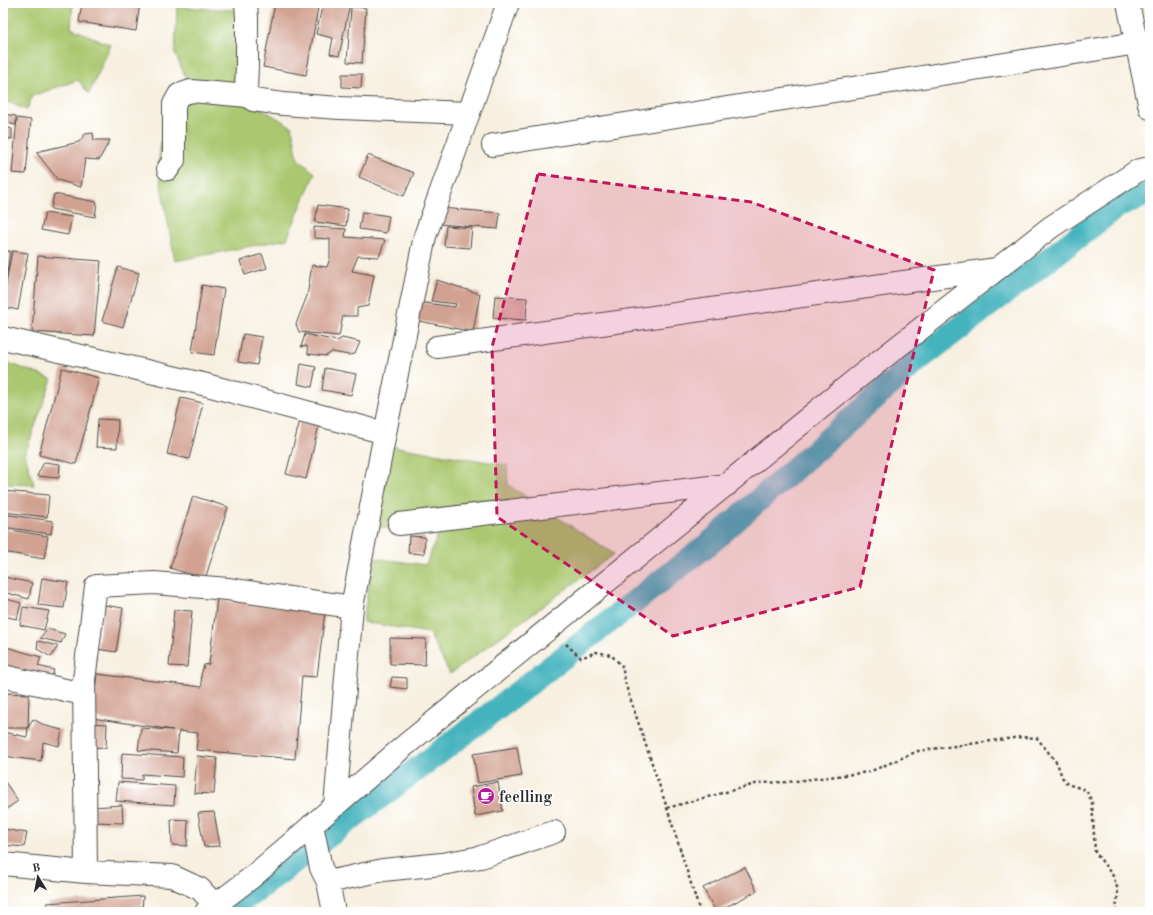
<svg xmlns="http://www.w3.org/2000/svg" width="1153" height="915" viewBox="0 0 1153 915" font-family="'Old Standard TT',serif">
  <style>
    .green { fill: #aac86f; stroke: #6a7a4d }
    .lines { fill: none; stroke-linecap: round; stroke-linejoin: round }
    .canal { stroke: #44b3bd; stroke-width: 24 }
    .building { fill: #d1a191 }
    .minor-casing { stroke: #4a4946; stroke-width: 24 }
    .path { stroke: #4a4946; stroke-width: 2.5; stroke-dasharray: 3 3; stroke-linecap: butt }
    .minor { stroke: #fff; stroke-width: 22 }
    .marked { fill: #c2185b; fill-opacity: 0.2; stroke: #c2185b; stroke-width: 3; stroke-dasharray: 8 5; stroke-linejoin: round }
    .labels { text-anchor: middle; stroke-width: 3; stroke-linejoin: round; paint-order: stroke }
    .poi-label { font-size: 16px; font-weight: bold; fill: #2b2b2b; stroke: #fff; text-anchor: start }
  </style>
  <rect width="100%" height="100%" fill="#fff"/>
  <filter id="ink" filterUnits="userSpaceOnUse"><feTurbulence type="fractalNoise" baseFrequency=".025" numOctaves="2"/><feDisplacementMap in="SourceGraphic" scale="8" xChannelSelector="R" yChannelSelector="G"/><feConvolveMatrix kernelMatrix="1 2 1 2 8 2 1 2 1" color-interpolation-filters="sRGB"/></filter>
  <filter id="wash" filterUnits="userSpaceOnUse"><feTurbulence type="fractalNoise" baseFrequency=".012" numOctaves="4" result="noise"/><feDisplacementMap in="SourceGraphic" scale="16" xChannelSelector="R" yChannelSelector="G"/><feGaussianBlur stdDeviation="0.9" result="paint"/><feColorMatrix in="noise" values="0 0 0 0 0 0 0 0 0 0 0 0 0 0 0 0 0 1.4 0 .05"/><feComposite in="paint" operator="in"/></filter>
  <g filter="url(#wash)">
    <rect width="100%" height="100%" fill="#f7f0e0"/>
    <path class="green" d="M3 3H73L71 28 111 45 89 94 78 80 32 96 27 110 3 100V42L8 8 3 5Z
      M177 7 238 10 239 95 292 127 298 159 315 173 287 239 175 261 158 169 166 98 187 81 175 53Z
      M3 361 52 379 25 454 34 485 3 484Z
      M390 446 507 465 508 485 614 554 450 674 429 633 363 622 373 558 426 565 439 532 375 527Z"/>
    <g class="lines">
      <path class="canal" d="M227 912 497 709 711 542 918 360 1119 205 1150 193"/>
    </g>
    <g id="blocks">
      <path class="building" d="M82 3H140L136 31 79 22Z
        M275 3H291L318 8 306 75 263 67Z
        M307 3H350L339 56 330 54 333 38 316 34 322 7Z
        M351 7 366 8 362 63 347 62Z
        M342 74H362L361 88 342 87Z
        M3 114 16 116V125L3 122Z
        M17 118 31 120 26 174 12 173Z
        M3 127 12 129V139L3 138Z
        M93 133 94 140H110L99 160 85 159 81 187 58 180 36 152 79 142 85 134Z
        M368 155 414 173 404 196 359 177Z
        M54 194 97 202 95 217 51 209Z
        M318 205 348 209 346 226 315 222Z
        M441 208 500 213 498 229 439 224Z
        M362 212 389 216 386 233 359 229Z
        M45 213 72 217 68 235 41 230Z
        M446 226 472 228 470 248 444 246Z
        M314 227 346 229 345 237 385 240 379 257 358 256 352 271 374 275 368 306 357 308V316H343L339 336 299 332 296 324 307 296 312 265 327 267 330 258V239L314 238Z
        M3 251H10L4 295H3Z
        M12 251 28 253 18 310 3 307V300Z
        M262 254 267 268 245 275 240 261Z
        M38 256 101 261 94 336 32 332Z
        M118 267 139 273 123 327 102 321Z
        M437 280 480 294 473 332 414 320 418 302 455 307 456 304 431 301Z
        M202 285 224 289 214 355 192 352Z
        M495 296 527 298 526 320 493 318Z
        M243 334 262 337 257 365 238 362Z
        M305 334 337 341 342 338 360 342 355 354 349 355 332 352 326 356 308 354 307 346 301 347Z
        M301 364 316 367 312 387 298 384Z
        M62 368 99 378 76 464 39 455Z
        M325 368 356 374 351 395 322 390Z
        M181 398 203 403 189 459 167 454Z
        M98 419 118 420 117 448 96 447Z
        M300 420 319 425 306 479 286 474Z
        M44 462 60 464 59 478 37 476Z
        M3 491 49 495 47 517 3 512Z
        M193 496 228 507 205 579 170 568Z
        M3 514 53 521 51 534 3 527Z
        M3 529 48 536 44 559 3 552Z
        M409 536 425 537 424 554 408 553Z
        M3 564 6 572 4 577 32 583 29 599 3 592Z
        M42 578 68 582 64 608 38 605Z
        M3 598 21 603 17 619 3 616Z
        M217 599 325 612 317 677 302 676 295 759 196 750 198 733 179 731 177 753 138 750 141 728 173 730 92 718 97 674 202 687 201 675 204 665 209 664Z
        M104 605 123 608 116 652 97 649Z
        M23 607 49 611 44 630 20 625Z
        M174 610 192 611 187 667 169 666Z
        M3 628H7L4 641H3Z
        M48 629 65 634 61 643 40 638Z
        M390 638 426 639 425 665 390 664Z
        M38 641 58 646 51 657 37 649Z
        M3 646 41 657 38 666 54 670 51 680 3 667Z
        M392 677 407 678V689L390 687Z
        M3 693 29 694 28 728H3Z
        M33 719 46 726 62 730 59 746 43 742 41 761 3 756V732L27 737 28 728Z
        M89 723 107 724 106 748 87 747Z
        M517 747 522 776 478 783 473 754Z
        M122 753 183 757 182 777 142 774V780L121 779Z
        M197 756 217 758 214 794 194 793Z
        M3 779 18 801 3 811Z
        M118 782 175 786 174 805 116 801Z
        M498 782 503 811 475 816 471 787Z
        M122 805 123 823 93 822 94 807Z
        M214 812 220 846 204 847 198 813Z
        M171 819 188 820 187 846 172 845Z
        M3 829 27 833 24 847 3 845Z
        M745 867 757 891 716 912 703 888Z
        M143 896 142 912H48L47 903Z"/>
    </g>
  </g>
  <g filter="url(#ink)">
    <use href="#blocks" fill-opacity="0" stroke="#4a4946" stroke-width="1"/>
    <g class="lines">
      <g class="minor-casing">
        <path id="minor" d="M246 3 247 18V66L246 89 248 96 253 100 283 104 340 108 469 113
          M1128 3 1150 108
          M493 145 1150 41
          M168 169 174 160V104L179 95 191 91 248 96
          M3 338 207 385 385 433
          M437 347 997 269
          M399 524 727 485
          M3 676 83 694
          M335 806 352 607 385 433 425 236 508 3
          M312 825 321 868 328 882 334 912
          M3 864 86 872 172 876 200 889 215 905
          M86 872 84 680 96 586 154 583 228 589 352 607
          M328 882 383 870 442 864 481 857 554 832
          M206 912 251 878 403 747 855 380 1051 227 1139 170 1150 168"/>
      </g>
      <path class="path" d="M566 644 581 658 596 652 611 655 622 666 626 686 667 808 700 912
        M667 808 759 783 788 782 869 772 918 751 1021 737 1037 738 1057 763 1062 777 1067 784 1086 790 1092 802 1095 852 1113 876 1118 890 1116 912"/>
      <use href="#minor" class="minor"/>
    </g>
  </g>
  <path class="marked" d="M538 174 751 202 934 270 889 455 860 587 673 636 497 517 492 347Z"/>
  <defs>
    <g id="cafe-disc" transform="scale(0.9)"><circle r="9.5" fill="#b5179e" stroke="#fff"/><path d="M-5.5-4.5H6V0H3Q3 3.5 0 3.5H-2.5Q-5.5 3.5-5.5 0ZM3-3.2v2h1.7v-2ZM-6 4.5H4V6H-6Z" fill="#fff"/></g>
  </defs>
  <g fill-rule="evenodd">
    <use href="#cafe-disc" x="486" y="796"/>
  </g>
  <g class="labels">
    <g class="poi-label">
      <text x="499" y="802">feelling</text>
    </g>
  </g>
  <rect width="1153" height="915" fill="none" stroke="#fff" stroke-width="16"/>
  <g transform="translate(38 877) rotate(350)" stroke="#ffffff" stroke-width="3" paint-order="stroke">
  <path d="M0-3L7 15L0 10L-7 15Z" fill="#2b2b2b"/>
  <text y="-6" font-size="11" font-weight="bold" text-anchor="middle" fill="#2b2b2b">B</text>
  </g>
</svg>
